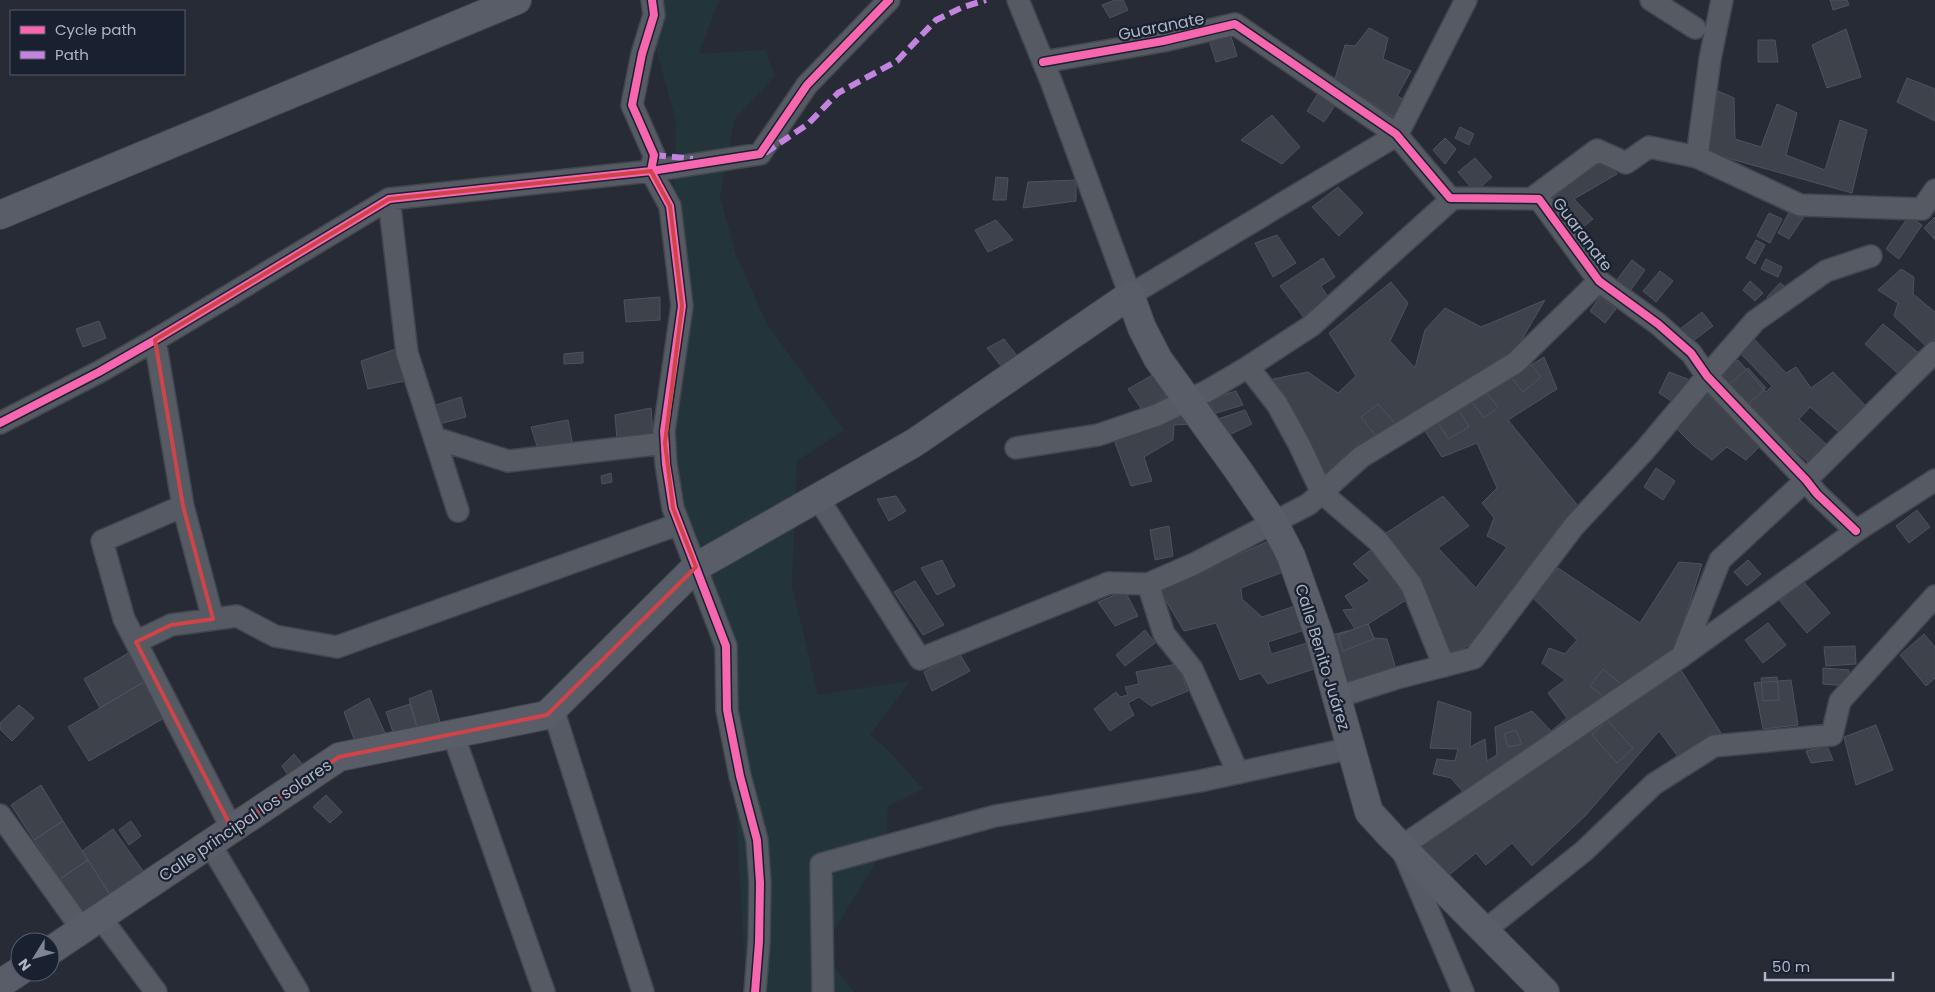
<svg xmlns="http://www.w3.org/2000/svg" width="1935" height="992" viewBox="0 0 1935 992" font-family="Poppins,sans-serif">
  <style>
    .green { fill: #23353b }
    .building { fill: #3e424b; stroke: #4d525d }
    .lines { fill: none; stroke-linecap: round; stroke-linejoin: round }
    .minor-casing { stroke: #42464e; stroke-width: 24 }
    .secondary-casing { stroke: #42464e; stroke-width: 30 }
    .minor { stroke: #565a63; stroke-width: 21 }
    .secondary { stroke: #595d68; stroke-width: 28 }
    .quiet { stroke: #c483df; stroke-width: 6; stroke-dasharray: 12 6; stroke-linecap: butt }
    .cycleway-casing { stroke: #19202f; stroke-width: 11 }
    .cycleway { stroke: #f766af; stroke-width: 8 }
    .marked { fill: none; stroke: #ce4448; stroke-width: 4; stroke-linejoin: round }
    .labels { text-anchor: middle; stroke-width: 4.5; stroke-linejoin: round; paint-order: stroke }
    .street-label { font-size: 16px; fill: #aeb5c7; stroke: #19202f }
  </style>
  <rect width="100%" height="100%" fill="#262b35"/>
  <path class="green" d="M643 0H719L699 54 765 50 775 76 734 120 720 197 736 255 767 324 844 430 797 461 792 586 818 695 910 681 870 735 888 750 923 789 888 806 886 846 822 950 854 992H746L732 735 665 443 673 238 676 122Z"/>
  <path class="building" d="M1115 0H1123L1128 10 1110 18 1102 5Z
    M1830 0H1847L1849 5 1833 10Z
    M1369 28 1388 38 1383 59 1411 71 1397 96 1406 101 1395 118 1335 79 1345 45 1355 46Z
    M1846 29 1861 77 1827 88 1812 45Z
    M1230 33 1237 56 1216 62 1209 40Z
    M1758 40H1775L1778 62H1758Z
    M1907 78 1935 89V121L1897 102Z
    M1321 89 1338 101 1324 122 1307 111Z
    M1718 91 1734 98 1735 139 1761 147 1777 104 1797 113 1786 155 1825 170 1840 120 1867 130 1852 193 1706 152Z
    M1272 115 1300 147 1282 164 1241 140Z
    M1460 127 1474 134 1469 145 1455 138Z
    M1445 138 1456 149 1445 164 1433 150Z
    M1475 158 1492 177 1475 192 1458 172Z
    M1605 160 1617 174 1574 199 1593 219 1576 233 1546 198Z
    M996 177 1008 178 1006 200H993Z
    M1076 180V201L1023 208 1028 182Z
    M1338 187 1363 213 1339 236 1312 207Z
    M1791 209 1805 215 1789 239 1778 233Z
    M1769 213 1782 219 1770 243 1757 236Z
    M1909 216 1922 225 1899 259 1886 249Z
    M1935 217V240L1924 228Z
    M996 220 1013 240 988 252 975 230Z
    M1277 235 1296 263 1273 277 1255 243Z
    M1756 240 1765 245 1755 264 1746 258Z
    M1323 258 1335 277 1321 286 1329 299 1305 319 1280 286Z
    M1766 259 1782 267 1778 277 1761 269Z
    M1632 260 1645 270 1630 291 1616 281Z
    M1901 269 1914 277 1913 294 1935 312V339L1927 347 1894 316 1898 303 1878 290Z
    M1660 271 1673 281 1656 302 1643 291Z
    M1750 281 1763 293 1755 301 1743 290Z
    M1391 282 1408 303 1390 341 1415 368 1425 330 1445 308 1481 327 1545 300 1515 351 1327 478 1273 379 1308 372 1338 393 1356 376 1329 333Z
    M1780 283 1787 288 1774 303 1767 297Z
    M660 297V320L626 322 624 300Z
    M1600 297 1616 309 1605 323 1590 311Z
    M1702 312 1713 326 1690 343 1680 329Z
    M99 321 106 338 83 347 76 329Z
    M1883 324 1920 354 1901 376 1865 344Z
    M1004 339 1017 356 1001 366 987 348Z
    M1754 339 1786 373 1796 367 1811 388 1833 372 1866 406 1841 434 1810 407 1799 419 1827 445 1808 462 1714 377 1738 360 1766 392 1772 386 1739 352Z
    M399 348 409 380 368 389 361 361Z
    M583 352V363L564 364V354Z
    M1544 357 1557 389 1508 420 1579 507 1480 638 1450 656 1418 580 1386 533 1443 496 1469 526 1438 548 1476 588 1507 547 1487 536 1494 518 1482 503 1497 488 1477 443 1442 457 1425 431Z
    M1529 362 1541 377 1523 392 1511 377Z
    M1748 368 1766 388 1748 404 1730 384Z
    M1669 372 1690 380 1676 404 1659 393Z
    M1156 373 1166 397 1143 411 1128 389Z
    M1236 391 1243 405 1216 413 1207 400Z
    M1486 392 1498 407 1484 418 1472 402Z
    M1707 394 1761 445 1746 460 1727 447 1712 460 1694 446 1676 428Z
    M461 397 466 417 439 424 433 406Z
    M1378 404 1396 424 1377 437 1361 417Z
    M651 408 653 434 617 440 615 415Z
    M1187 409 1191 424 1174 425 1173 440 1144 457 1152 481 1131 486 1113 437Z
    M1245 410 1252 424 1227 436 1218 419Z
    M1459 410 1469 427 1448 439 1438 422Z
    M568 420 573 446 538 449 531 427Z
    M1656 468 1675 481 1663 500 1644 487Z
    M611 473 612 482 602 484 601 476Z
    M896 496 906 511 889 521 877 499Z
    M1917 510 1930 527 1909 543 1896 526Z
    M1169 526 1173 556 1155 560 1150 530Z
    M1271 540 1286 571 1241 588 1242 599 1262 617 1298 605 1308 629 1268 642 1271 654 1310 642 1317 668 1268 684 1260 673 1240 680 1216 623 1184 631 1159 589Z
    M1373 548 1390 570 1406 600 1368 624 1374 638 1387 639 1396 669 1348 684 1328 636 1355 629 1343 610 1354 609 1345 596 1370 581 1353 564Z
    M942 560 955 586 937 595 921 568Z
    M1748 560 1761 574 1747 586 1734 572Z
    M1679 562 1702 564 1675 649 1637 673 1466 795 1451 778 1433 774 1437 759 1455 761 1458 749 1430 748 1438 701 1471 712 1470 747 1485 739 1487 761 1497 755 1495 727 1532 711 1551 731 1567 718 1548 693 1565 680 1542 663 1549 648 1565 654 1577 640 1532 597 1558 568 1640 623Z
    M915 581 944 625 923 635 894 592Z
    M1803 581 1830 613 1807 633 1780 601Z
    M1125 591 1138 616 1115 626 1098 602Z
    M1768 623 1786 645 1763 663 1745 640Z
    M1368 624 1374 639 1343 651 1338 635Z
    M1145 630 1155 643 1125 666 1116 655Z
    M1924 634 1935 647V678L1926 686 1900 655Z
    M1855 646 1856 664 1826 666 1824 647Z
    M130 652 147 680 100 708 84 679Z
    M959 653 970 671 932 691 924 672Z
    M1177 664 1188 691 1151 706 1139 697 1128 703 1134 715 1110 731 1094 709 1116 692 1120 697 1128 695 1125 687 1139 684 1136 672Z
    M1679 667 1721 733 1679 758 1659 731 1586 815 1532 866 1512 843 1486 865 1476 853 1449 875 1419 845Z
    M1823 668 1849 670 1848 686 1823 684Z
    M1603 669 1621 684 1608 700 1590 686Z
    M1777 677 1779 700 1763 701 1761 678Z
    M147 680 166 717 89 761 68 727Z
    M1791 680 1798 725 1763 729 1754 683Z
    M431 690 440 722 417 727 409 699Z
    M369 698 385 733 355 742 344 712Z
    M410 704 417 727 393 732 386 712Z
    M19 705 34 718 12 741 0 729V723Z
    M1607 720 1633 748 1617 763 1592 735Z
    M1876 725 1893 770 1856 785 1844 737Z
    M1516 730 1522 744 1508 747 1504 734Z
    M1827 746 1833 760 1811 763 1806 751Z
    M294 754 309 772 293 783 282 766Z
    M41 785 63 821 34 840 11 805Z
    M326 795 342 812 330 823 313 807Z
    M63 821 88 860 60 879 34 840Z
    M131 821 141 836 129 845 119 830Z
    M113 829 146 875 112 897 82 851Z
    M88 860 112 898 86 918 60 879Z"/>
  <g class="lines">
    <g class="minor-casing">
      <path id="minor" d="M652 0 654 15 642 54 632 105 654 155 651 171 670 206 682 306 664 431 666 464 673 508 726 646 727 710 740 776 757 840 760 883 759 942 755 992
        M1018 0 1051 81 1130 295 1397 135 1466 0
        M1651 0 1695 28
        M1043 62 1163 41 1235 24 1396 134 1450 198 1539 199 1599 281 1658 324 1691 353 1707 376 1806 480 1817 494 1856 531
        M1697 157 1710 59 1722 0
        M389 199 407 353 458 511
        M1531 199 1597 150 1626 163 1649 147 1697 157 1800 205 1922 209 1935 190
        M155 340 183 506 102 541 124 619 232 829
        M1248 367 1277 404 1299 444 1322 493 1378 541 1411 584 1444 666
        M0 423 99 372 155 340 389 199 651 171 760 154 807 85 889 0
        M435 438 508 461 665 443
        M1016 448 1098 435 1157 415 1209 390 1248 367 1311 326 1453 198
        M818 498 920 659 1109 583 1148 584 1194 564 1309 504 1361 457 1515 363 1599 281
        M183 506 213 619
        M1148 584 1164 634 1192 669 1238 773
        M136 642 171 625 237 616 275 636 337 647 679 524
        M1682 656 1720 560 1806 480 1935 352
        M1337 697 1397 678 1474 658 1574 526 1644 451 1707 376 1755 321 1826 271 1871 256
        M553 709 643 992
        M453 734 544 992
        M0 815 82 929
        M210 844 298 992
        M100 917 156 992
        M1484 931 1584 851 1654 784 1714 746 1832 735 1840 701 1935 596
        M823 992 821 864 995 816 1200 781 1352 748
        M1463 992 1401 847 1682 656 1856 531 1935 480"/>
    </g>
    <g class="secondary-casing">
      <path id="secondary" d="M0 215 517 0
        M50 951 339 757 547 715 696 567 914 443 1130 295 1142 328 1158 359 1238 470 1274 523 1291 556 1320 638 1369 812 1391 836 1545 992
        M0 984 20 971"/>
    </g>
    <use href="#minor" class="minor"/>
    <use href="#secondary" class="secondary"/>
    <path class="quiet" d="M765 153 808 124 838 93 897 61 936 20 963 7 986 0
      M654 155 693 159"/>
    <g class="cycleway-casing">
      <path id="cycleway" d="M652 0 654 15 642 54 632 105 654 155 651 171 670 206 682 306 664 431 666 464 673 508 726 646 727 710 740 776 757 840 760 883 759 942 755 992
        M1043 62 1163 41 1235 24 1396 134 1450 198 1539 199 1599 281 1658 324 1691 353 1707 376 1806 480 1817 494 1856 531
        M0 423 99 372 155 340 389 199 651 171 760 154 807 85 889 0"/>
    </g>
    <use href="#cycleway" class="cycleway"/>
  </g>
  <path class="marked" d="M651 171 670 206 682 306 665 443 673 508 696 567 547 715 339 757 232 829 136 642 171 625 213 619 183 506 155 340 389 199Z"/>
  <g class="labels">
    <g class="street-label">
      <text transform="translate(1161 26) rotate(-11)" y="6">Guaranate</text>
      <text transform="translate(1583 234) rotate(53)" y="6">Guaranate</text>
      <text transform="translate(1323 657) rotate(73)" y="6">Calle Benito Juárez</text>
      <text transform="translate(245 820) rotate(-34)" y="6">Calle principal los solares</text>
    </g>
  </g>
  <rect x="10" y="10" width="175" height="65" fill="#19202f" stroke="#555c6c"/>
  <rect x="20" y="26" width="25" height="8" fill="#f766af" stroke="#555c6c"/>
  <text x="55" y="35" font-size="15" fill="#aeb5c7">Cycle path</text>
  <rect x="20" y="51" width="25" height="8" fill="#c483df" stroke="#555c6c"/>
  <text x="55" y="60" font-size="15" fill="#aeb5c7">Path</text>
  <g transform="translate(35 957) rotate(233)"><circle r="24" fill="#19202f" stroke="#555c6c"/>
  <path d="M0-4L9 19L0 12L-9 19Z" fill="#7e8594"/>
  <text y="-8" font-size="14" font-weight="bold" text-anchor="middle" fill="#aeb5c7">N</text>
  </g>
  <path d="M1765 972v8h128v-8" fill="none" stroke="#aeb5c7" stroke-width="2.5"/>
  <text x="1772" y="972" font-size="15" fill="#aeb5c7" stroke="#19202f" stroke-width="4" paint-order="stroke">50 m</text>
</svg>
